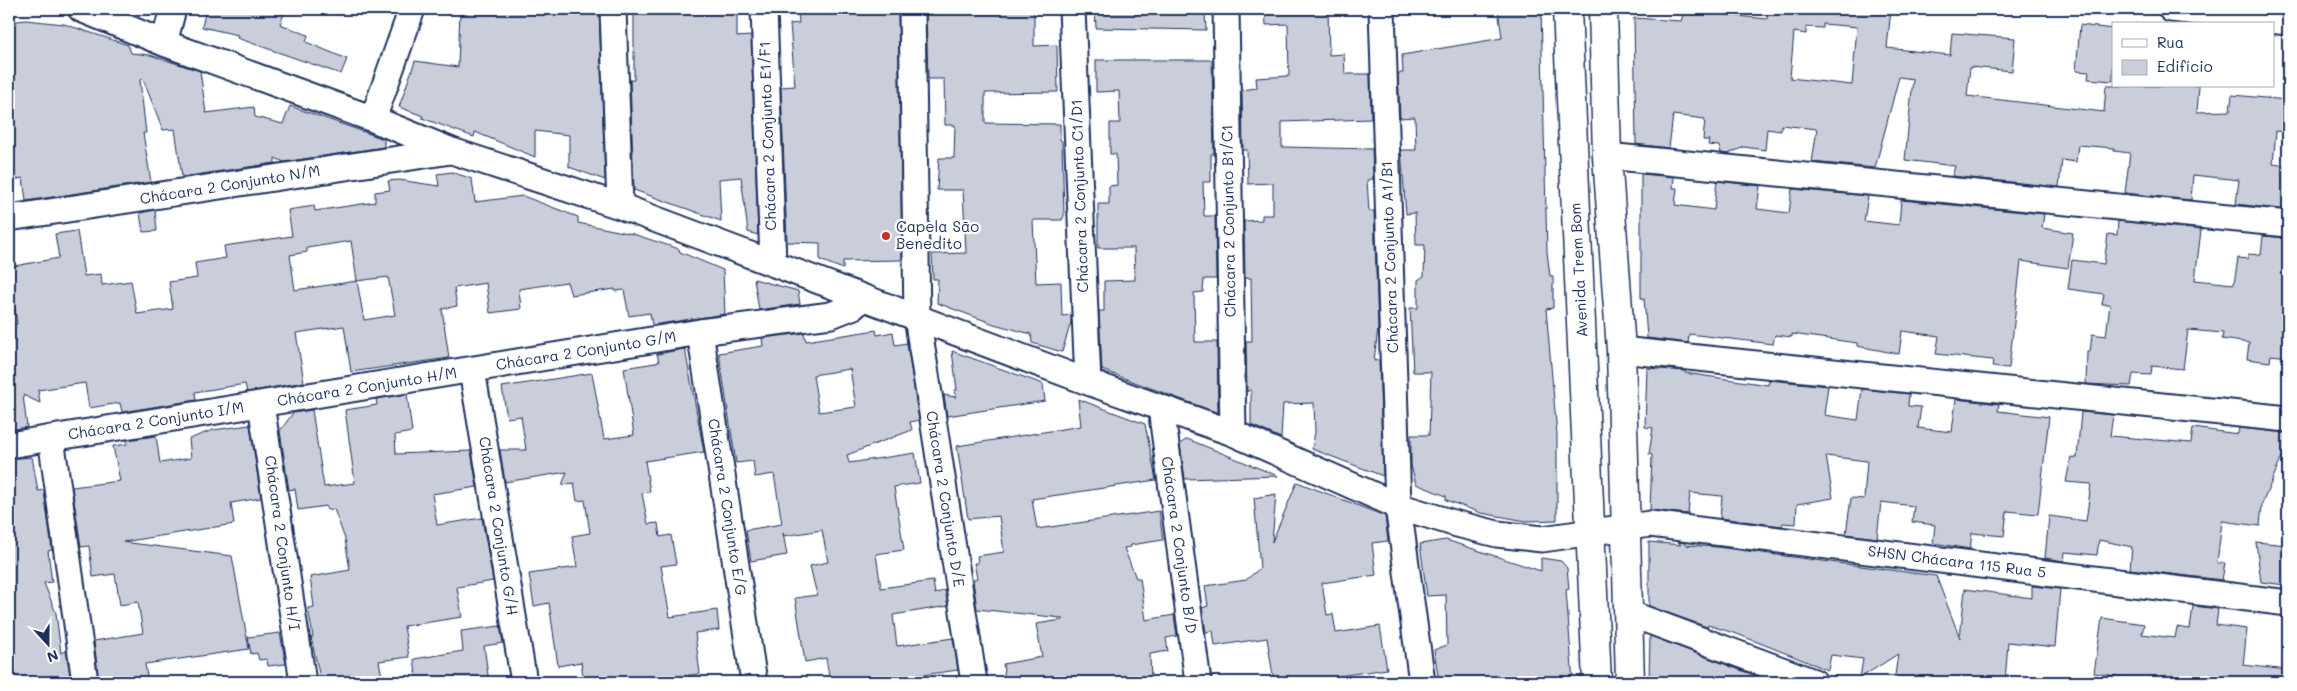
<svg xmlns="http://www.w3.org/2000/svg" width="2297" height="691" viewBox="0 0 2297 691" font-family="Mali,sans-serif">
  <style>
    .building { fill: #caceda; stroke: #1b2f5e; fill-rule: evenodd }
    .lines { fill: none; stroke-linecap: round; stroke-linejoin: round }
    .minor-casing { stroke: #1b2f5e; stroke-width: 29 }
    .tertiary-casing { stroke: #1b2f5e; stroke-width: 31 }
    .minor { stroke: #fff; stroke-width: 25 }
    .tertiary { stroke: #fff; stroke-width: 28 }
    .poi-dot { fill: #c8321e; stroke: #fff; stroke-width: 2 }
    .labels { text-anchor: middle; stroke-width: 4.5; stroke-linejoin: round; paint-order: stroke }
    .street-label { font-size: 15px; fill: #1b2f5e; stroke: #fff }
    .poi-label { font-size: 15px; fill: #1b2f5e; stroke: #fff; text-anchor: start }
  </style>
  <rect width="100%" height="100%" fill="#fff"/>
  <filter id="ink" filterUnits="userSpaceOnUse"><feTurbulence type="fractalNoise" baseFrequency=".02" numOctaves="2"/><feDisplacementMap in="SourceGraphic" scale="10" xChannelSelector="R" yChannelSelector="G"/><feConvolveMatrix kernelMatrix="1 2 1 2 8 2 1 2 1" color-interpolation-filters="sRGB"/></filter>
  <g filter="url(#ink)">
    <path class="building" d="M206 9H286L280 24 308 35 306 42 347 59 341 74 237 38 238 35 202 27Z
      M460 9H599L605 180 569 167V135L535 131V157L475 132 474 137 422 118 423 116 399 107 415 61 458 67Z
      M634 9H731V12H737V37L751 36 758 235 748 232 741 177 719 179 721 221 634 190 630 80H634Z
      M898 9 902 260 843 261V269L820 260V243L787 242 781 87 795 86 790 24 799 23 798 10Z
      M926 9H1034V46L1057 45 1058 92 985 93V123L1060 124V140L1062 141 1064 216 1062 220H1033L1036 283 1061 282 1062 316 1071 315V322L1062 352 1032 343 1031 334 994 324 937 303 938 279H933L932 254 966 253 963 190H937L939 158H954L955 125H945L944 79H928Z
      M1095 9H1191V12H1205L1206 30 1096 28Z
      M1265 9H1328L1329 55 1344 54 1345 74H1370L1371 119 1282 122V147L1372 149 1373 179 1367 180 1369 211H1374L1378 328 1374 361 1379 360 1383 476 1312 449 1315 432 1314 403 1283 404 1281 438 1251 425V389L1247 392 1246 341H1252L1251 278H1245L1244 221 1262 220V215H1273V183L1248 184 1247 150H1243L1242 90 1257 88 1256 78 1289 76 1288 24 1266 25Z
      M1498 9H1541L1547 252 1550 276H1553V308L1546 309 1557 434V520L1526 521 1481 513 1446 500V496L1416 484 1411 466V435H1429L1431 372H1413L1410 308H1418V280L1424 276 1425 245H1416L1415 213 1406 214 1401 150H1416L1415 117 1400 118 1398 73H1403L1402 55 1502 38Z
      M1685 9H1728L1727 15 1767 19 1768 9H1891L1887 48 1950 55 1952 33 2015 38 2012 71 1970 67 1967 96 2104 112 2106 86H2199L2197 112 2230 111 2232 95 2288 100V132L2276 131 2273 164 2288 166V210L2236 204 2239 180 2193 175 2191 200 2125 193 2130 153 2114 151V148L2078 145 2076 162 2062 160 2059 187 1952 176 1955 166 1905 160 1913 79 1899 77 1875 168 1812 162 1817 129 1781 125V131L1767 129 1765 150 1744 147 1728 154 1721 153 1719 146 1708 145 1709 140H1703L1705 119 1673 115 1669 148 1636 144 1634 18 1681 21ZM1823 24 1857 27 1852 85 1790 78 1794 32 1806 34V27L1823 28Z
      M26 20 64 24 128 45 131 53 150 55 200 71 206 113 254 107 255 117 283 124 290 106 384 139V147L284 162 275 158V163L182 177 175 129 163 130 143 79 140 80 146 133H143L151 182 26 201 23 178 9 181V22Z
      M2080 25 2113 29V81L2088 79 2089 72 2076 71Z
      M1096 60H1212L1214 154H1211V182H1203L1204 216H1215L1216 279H1204L1203 292 1194 293 1195 342H1217L1218 413 1102 370 1099 311H1104V281L1135 280 1134 248H1098V204H1109V186L1117 185 1116 154H1110V123H1120L1119 91 1096 92Z
      M452 172 472 179 475 202 523 196 578 217V223L633 234 679 249 680 252 723 270 725 314 652 325 650 313 629 316 624 290 615 291V289L571 295 567 282 519 289 521 309 490 313 486 283 454 288 457 306 442 309 449 358 351 372 344 326 296 333 304 382 247 392 245 384 195 392 196 400 122 412 120 403 89 408 85 383 38 390 40 403 23 395 27 427 9 430V335L14 334 12 325 17 324 9 267 59 258 55 234 77 231 84 276 101 274 102 285 131 281 137 314 173 309 169 282 197 278 195 263 226 258 224 246 292 236 288 210 314 206 315 211 375 202V192L390 190 388 181 399 180 439 186 437 174ZM351 241 357 281 295 290 290 255 307 252V248ZM388 277 395 315 364 320 357 281Z
      M1641 174 1674 177 1673 188H1677L1675 205 1714 210 1717 181 1760 186 1757 209 1789 213 1792 189 1868 196 1864 221 1899 225 1901 200 2044 214 2042 228 2073 233 2068 268 2021 261 2009 368 1992 367 1993 360 1936 354 1939 336 1902 331 1899 354 1857 346V343L1792 334V337L1775 335 1773 344 1689 334 1688 343 1647 338 1644 298H1641Z
      M155 210 157 231 143 232 140 213Z
      M2118 221 2201 230 2195 280 2234 284 2238 258 2248 259V254L2261 255 2263 236 2288 238V357L2271 355 2270 362 2247 359 2249 343 2222 339 2223 333 2188 330 2183 369 2152 366 2151 375 2133 374 2131 386 2086 384 2087 352H2090L2092 334 2106 336 2110 304H2102L2104 294 2068 289 2072 260 2104 264 2108 234 2117 235Z
      M754 279 798 291 800 304 759 310Z
      M876 330 877 335 893 332 895 345 907 343 919 420 910 422 912 430 847 455 849 463 915 453 920 483 894 487 904 550 876 554 881 588 933 581 935 594 945 590 948 606 893 615 897 646 953 638 958 670 893 679 894 682H830L826 658 805 662 795 598 817 595 810 566 828 562 822 530 784 536 783 533 787 555 751 561 746 530 782 524 774 474 755 477 753 461 736 463 719 353 763 346 762 338 804 333 806 341ZM850 369 856 407 819 412 813 375Z
      M685 349 704 452 645 461 650 492 642 493 648 524 658 523 660 537 671 535 676 564 661 566 670 617 717 610 719 630 695 633 700 674 689 675 690 682H584L581 662 558 666 549 603 534 606 529 574 577 567 572 536 590 533 585 500 577 501 574 483 562 485 567 472 505 482 500 450H526L521 416 507 418 502 387 592 373 604 439 634 435 624 368 655 363 659 362 657 354Z
      M952 351 1043 384 1045 401 947 416 944 395 956 397 955 390H957Z
      M1647 368 1685 371V373L1768 385 1769 380 1828 386 1824 415 1858 420 1862 389 1909 394 1908 406 1921 407 1918 428 1952 432 1956 399 1999 404 1998 411 2049 417 2038 514 2007 511 2004 536 1972 533 1970 549 1933 543 1935 525 1912 522 1914 506 1881 502 1877 538 1846 534 1851 498 1864 499 1867 461 1826 456 1833 498 1797 504 1796 524 1783 523 1782 526 1720 518 1722 496 1690 493 1688 514 1650 510 1652 455 1649 454 1653 428 1645 427Z
      M407 394 412 432 395 435 396 454 471 451 477 487 432 494 437 525 482 518 493 581 457 587 462 617 404 626 409 657 379 661 383 682H321L311 638 313 637 308 608 314 607 310 577 350 570 345 539 334 509 327 510 326 506 298 510 295 489 289 490 280 431 293 413 312 410 324 487 355 483 345 410 377 405 376 399Z
      M1078 399 1145 424 1156 480 1032 499 1037 529 1159 511 1163 540 1131 545V547L1124 548 1136 578H1140L1146 620 1174 615 1177 636 1166 638 1168 651 1150 654 1151 682H1128L1127 676 1083 682H1005L1003 664 1042 657 1036 624 1062 620V618L977 609 973 580 977 578 974 563H978L977 556 1004 552 999 516 968 519 957 446 1081 426Z
      M2081 412 2113 415 2110 436 2191 443 2193 428 2238 434 2239 428 2288 433V443L2262 504 2260 526 2222 521 2217 563H2225L2222 580 2130 569 2132 547 2099 540 2097 555 2065 552 2064 561 2045 558 2049 516 2086 521 2091 484 2066 482 2071 457 2077 458Z
      M250 425 261 498 231 503 234 524 123 542 232 556 249 649 145 664 148 682H99L94 641 143 633 138 602 120 605 115 574 93 577 89 546 81 547 72 487 120 481 113 446 127 444V440L156 436 160 463 191 458 189 439 213 430Z
      M1187 439 1212 449 1278 476 1185 479 1180 444Z
      M32 457 38 491 44 490 52 550 48 551 52 582 44 583 56 613 61 653 66 651 70 675 27 682H9V459Z
      M1297 482 1385 516 1388 541 1372 543 1376 575 1322 583 1327 615 1333 614 1336 633 1380 626 1387 669 1339 676 1340 682H1274L1267 638 1215 646 1213 631 1206 632 1202 608 1208 606 1205 586 1246 580 1260 568 1254 498 1276 494 1272 542Z
      M1446 540 1541 571V558L1561 561 1567 568 1569 589 1566 590 1573 682H1439L1434 650 1447 645 1446 595 1427 596 1420 544Z
      M1649 542 1681 545 1678 542 1685 543V545L1717 547 1936 576 1960 638 1965 589 2032 598V586L2060 589 2055 647 2008 642 2005 682H1894L1898 654 1860 678 1863 659 1831 655 1828 670 1737 634 1708 625 1707 627 1649 606Z
      M2256 542 2288 545V574H2286L2285 585 2261 582Z
      M2193 606 2218 609 2216 625 2247 629 2243 665 2288 670V682H2158L2094 673 2102 618 2144 624 2142 634 2175 638 2177 627 2190 629Z
      M500 626 503 643 484 646 489 682H417L414 659 463 651 461 631Z
      M280 633 286 664 268 666 267 659 259 660 257 653 251 654 248 637Z
      M1650 636 1764 679V682H1653V680L1649 679Z"/>
    <g class="lines">
      <g class="minor-casing">
        <path id="minor" d="M81 9 164 43 373 119 452 151 620 206 1088 382 1233 433 1398 506 1457 524 1497 534 1542 539 1650 524 2288 603
          M613 9 620 206
          M764 9 773 263
          M912 9 917 317 974 682
          M1072 9 1088 382
          M1226 9 1233 433
          M1382 9 1398 506 1422 682
          M2171 9 2288 22
          M164 43 173 9
          M373 119 412 9
          M1607 156 2288 224
          M9 218 451 151
          M700 332 754 682
          M1621 350 2288 419
          M472 370 524 682
          M261 404 303 682
          M1161 408 1198 682
          M51 438 85 682
          M9 445 700 332 831 315 854 306 862 297
          M1628 613 1814 682"/>
      </g>
      <g class="tertiary-casing">
        <path id="tertiary" d="M1567 9 1597 682
          M1603 9 1607 156 1621 350 1630 682"/>
      </g>
      <use href="#minor" class="minor"/>
      <use href="#tertiary" class="tertiary"/>
    </g>
  </g>
  <circle class="poi-dot" cx="886" cy="236" r="5"/>
  <g class="labels">
    <g class="street-label">
      <text transform="translate(768 136) rotate(-92)" y="5">Chácara 2 Conjunto E1/F1</text>
      <text transform="translate(230 185) rotate(-9)" y="5">Chácara 2 Conjunto N/M</text>
      <text transform="translate(1080 196) rotate(-92)" y="5">Chácara 2 Conjunto C1/D1</text>
      <text transform="translate(1229 221) rotate(-91)" y="5">Chácara 2 Conjunto B1/C1</text>
      <text transform="translate(1390 257) rotate(-92)" y="5">Chácara 2 Conjunto A1/B1</text>
      <text transform="translate(1579 270) rotate(-93)" y="5">Avenida Trem Bom</text>
      <text transform="translate(586 351) rotate(-9)" y="5">Chácara 2 Conjunto G/M</text>
      <text transform="translate(367 387) rotate(-9)" y="5">Chácara 2 Conjunto H/M</text>
      <text transform="translate(156 421) rotate(-9)" y="5">Chácara 2 Conjunto I/M</text>
      <text transform="translate(945 499) rotate(81)" y="5">Chácara 2 Conjunto D/E</text>
      <text transform="translate(727 507) rotate(81)" y="5">Chácara 2 Conjunto E/G</text>
      <text transform="translate(498 526) rotate(81)" y="5">Chácara 2 Conjunto G/H</text>
      <text transform="translate(282 543) rotate(82)" y="5">Chácara 2 Conjunto H/I</text>
      <text transform="translate(1179 545) rotate(82)" y="5">Chácara 2 Conjunto B/D</text>
      <text transform="translate(1957 562) rotate(7)" y="5">SHSN Chácara 115 Rua 5</text>
    </g>
    <g class="poi-label">
      <text x="896" y="232">Capela São<tspan x="896" dy="17">Benedito</tspan></text>
    </g>
  </g>
  <rect width="2297" height="691" fill="none" stroke="#fff" stroke-width="30"/>
  <rect x="15" y="15" width="2267" height="661" fill="none" stroke="#1b2f5e" stroke-width="2" filter="url(#ink)"/>
  <rect x="2112" y="22" width="162" height="65" fill="#ffffff" stroke="#a4acbf"/>
  <rect x="2122" y="39" width="25" height="8" fill="#ffffff" stroke="#a4acbf"/>
  <text x="2157" y="48" font-size="15" fill="#1b2f5e">Rua</text>
  <rect x="2122" y="60" width="25" height="15" fill="#caceda" stroke="#a4acbf"/>
  <text x="2157" y="72" font-size="15" fill="#1b2f5e">Edifício</text>
  <g transform="translate(48 644) rotate(159)" stroke="#ffffff" stroke-width="4" paint-order="stroke">
  <path d="M0-4L9 19L0 12L-9 19Z" fill="#1b2f5e"/>
  <text y="-8" font-size="14" font-weight="bold" text-anchor="middle" fill="#1b2f5e">N</text>
  </g>
</svg>
